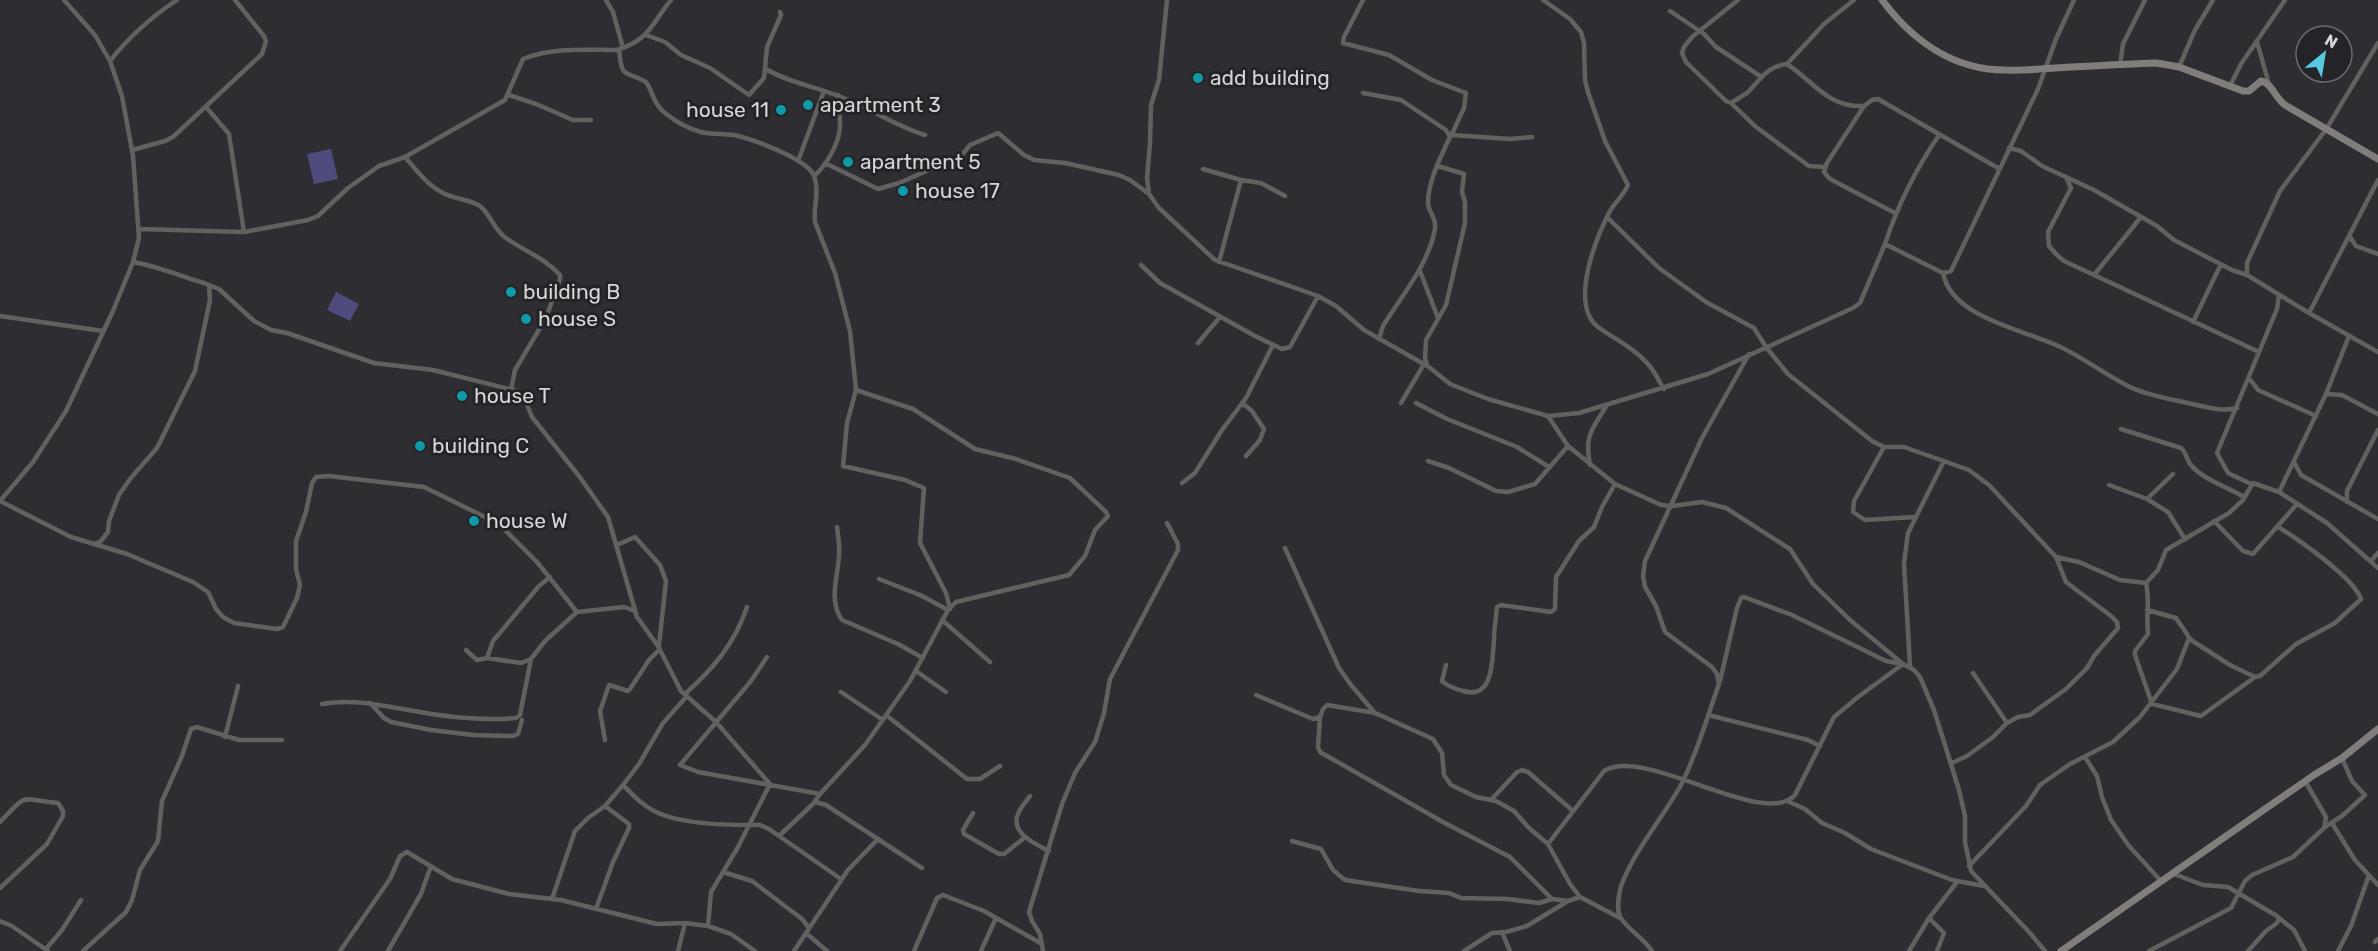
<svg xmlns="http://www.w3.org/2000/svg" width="2378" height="951" viewBox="0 0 2378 951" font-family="Rubik,sans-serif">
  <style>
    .green { fill: #504b7d }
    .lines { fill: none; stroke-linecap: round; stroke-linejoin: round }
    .street { stroke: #63615f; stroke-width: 4.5 }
    .secondary { stroke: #807d7a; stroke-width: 7 }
    .culture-dot { fill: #0f9aa8; stroke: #242428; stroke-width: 2 }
    .labels { text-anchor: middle; stroke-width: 6; stroke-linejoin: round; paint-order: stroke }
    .poi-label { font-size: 21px; fill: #d6d6d9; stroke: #242428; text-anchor: start }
  </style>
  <rect width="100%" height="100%" fill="#2e2e32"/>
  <path class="green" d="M331 149 338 179 314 184 307 154Z
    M336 292 359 304 350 321 327 310Z"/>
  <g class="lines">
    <path class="street" d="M64 0 95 35 110 61 122 96 133 156 139 238 133 262 113 311 66 411 33 462 0 501 71 537 127 554 193 582 208 592 216 609 223 617 234 623 277 629 283 627 297 598 300 585 296 569V541L306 512 312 483 316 477 329 476 424 487 487 518 503 528 537 562 577 612
      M606 0 613 12 623 48
      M1167 0 1159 80 1151 105 1150 143 1147 178 1149 194 1159 208 1215 260 1318 296 1336 306 1364 330 1429 367 1450 384 1488 399 1548 416 1568 446 1615 484 1661 505 1672 506 1702 502 1726 508 1790 549 1813 584 1850 620 1903 664 1914 670 1920 677 1934 710 1959 790 1965 816V842L1971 871 2030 933 2045 951
      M1363 0 1344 37 1343 43 1389 55 1432 80 1466 93 1464 108 1451 136
      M1543 0 1570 19 1581 32 1584 43 1585 80 1588 92 1605 141 1628 185C1624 195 1615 202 1610 211 1596 238 1569 304 1598 327 1614 339 1633 347 1646 362 1654 369 1658 380 1664 389
      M1738 0 1692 37 1684 47 1682 53 1686 62 1726 101 1731 103C1737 99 1743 96 1748 92 1761 79 1767 66 1787 64 1813 81 1828 108 1864 106
      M1670 11 1704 34 1716 47 1760 76
      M646 35 665 42 681 55 710 68 749 95 764 78 767 47 781 15 780 12
      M2257 42 2269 84
      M2378 43 2327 128 2280 191 2247 263V275L2309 313 2378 352
      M619 49C622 81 624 69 646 82 653 92 654 105 665 113 675 121 689 129 701 132 712 135 723 133 734 135 752 139 808 159 814 176 820 192 813 206 815 222L835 273 850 331 856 390 847 423 843 466 905 480 924 488 920 543 946 593 950 609
      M110 61C128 38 153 16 177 0
      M1787 64 1824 24 1854 0
      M2120 65 2123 44 2145 0
      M2179 67 2195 30 2213 0
      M766 69C787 82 813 86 836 95 867 106 893 125 925 135
      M2230 86 2241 64 2285 0
      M1363 93 1401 100 1446 130 1450 137C1441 156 1428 181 1428 203 1428 212 1437 218 1435 229 1428 266 1402 295 1383 326L1379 339
      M509 95 536 104 573 120H591
      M1731 103 1756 127 1809 166 1825 167
      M206 107 229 134 244 232
      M1452 135 1510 139 1532 137
      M2009 148 2021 151 2042 166 2094 190 2157 226 2174 240 2232 270 2247 275
      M132 150 165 141 173 137 262 54 266 41 264 36 235 0
      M405 157C417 171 428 186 445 194 456 199 471 200 480 206 491 215 494 230 506 238 524 251 545 258 560 275V279L546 318 515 370 511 390
      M798 161 824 91
      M825 163 878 189 899 183 961 156 970 145 998 133 1024 155 1034 160 1065 163 1119 175 1130 180 1149 194
      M1203 169 1241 180 1261 183 1285 196
      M814 176C827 165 840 142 840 125 840 115 839 105 838 95
      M2066 177 2071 188 2048 232 2049 246 2056 254 2064 261 2259 352
      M1895 213 1830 179 1824 172 1827 163 1864 106 1872 100 1878 99 1998 168
      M1607 217 1659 268 1706 302 1754 328 1766 347 1788 374 1872 441 1884 447H1904L1969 470 1989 485 2056 557 2079 562 2120 580 2146 583 2158 570 2166 550 2229 513 2243 500 2253 483 2279 492 2327 523 2378 568
      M139 229 244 232 308 220 318 216 348 188 379 166 405 157 505 100 523 59C553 47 585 50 617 50 651 39 651 24 671 0
      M2350 237 2356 246 2378 254
      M1885 244C1898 204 1916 169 1939 135
      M1219 262 1241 180
      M1141 265 1160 283 1255 336 1282 349 1290 347 1318 296
      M1420 271 1438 318
      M1943 273C1951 316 2019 329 2054 344 2080 355 2104 374 2130 387 2149 396 2171 399 2192 404 2207 407 2222 412 2237 408
      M2094 275 2141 217
      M209 285 219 289 254 321 271 330 287 333 374 363 433 370 517 391 524 397 532 417 579 476 608 517 637 617 658 646 681 691 716 722 770 784 738 847 711 892 708 926
      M2309 313 2378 180
      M0 316 103 331
      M2193 322 2221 264
      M1198 343 1220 317
      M1427 365 1425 358 1426 340 1446 305 1465 223V202L1462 192 1464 174 1438 166
      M2249 378 2258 390 2316 416
      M2326 394 2342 395 2378 414
      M1242 403 1252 411 1264 429 1260 440 1246 456
      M1401 403 1424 364
      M1416 403 1447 419 1517 447 1549 467
      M1548 416 1579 413 1708 374 1853 308 1860 303 1885 244 1943 273 1951 271 2038 89 2056 39 2074 0
      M2121 429 2181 448C2186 452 2186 458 2190 464 2203 480 2228 487 2244 497
      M1884 447 1854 501 1853 512 1865 520 1915 517
      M1428 461 1449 468 1496 491 1508 492 1535 484 1568 446
      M2294 462 2301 475 2378 519
      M1590 465C1584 436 1592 429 1607 405
      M1182 483 1195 473 1222 430 1246 398 1273 345
      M2251 484 2228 473 2217 453 2277 309 2279 295
      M2109 485 2147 499 2168 512 2185 539
      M2279 492 2326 394 2349 336
      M2147 499 2173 474
      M2347 502V491L2378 430
      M2214 521 2243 551 2253 554 2297 504
      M837 527C838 536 840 546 839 555 838 578 828 600 842 620L898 644 923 658
      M94 544 100 542 108 532 109 521 119 495 130 479 157 448 195 371 210 300 209 285 204 283C180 276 157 266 133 262
      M617 545 635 537 660 565 666 581 659 645
      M1285 548 1339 668 1351 685 1375 713
      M2371 561 2378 553
      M879 579 920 595 948 610
      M2146 583C2150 600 2146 617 2148 634L2135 651V655L2152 704 2201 716 2255 677
      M2147 610 2176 618 2191 640 2230 665 2255 677 2260 676 2296 644 2335 623 2361 599C2354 578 2298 539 2278 527
      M942 620 990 662
      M466 650 477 660 487 658 521 663 531 659
      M767 657 751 681 680 765 698 772 820 794
      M487 658 493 641 539 586 550 577
      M1446 665 1442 681C1448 687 1456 689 1463 691 1494 700 1492 660 1494 640 1494 629 1496 618 1497 607L1501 605 1551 612 1555 609 1556 577 1579 541 1594 527 1602 507 1615 484
      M1910 666 1904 563 1908 533 1944 461
      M916 671 946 692
      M1973 673 2007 723
      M1720 681 1737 608 1741 598 1744 597 1792 615 1886 661 1903 664
      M841 692 883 720
      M685 694C713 669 735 643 747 607
      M1256 695 1313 719 1320 717 1323 709 1327 705 1375 713 1433 739 1442 753 1444 775 1451 785 1476 797 1496 801 1514 811 1529 828 1548 844 1570 884 1580 897 1620 918
      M370 703 384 718 391 722 431 730 473 735 513 736 518 734 522 720
      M322 704C353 698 383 706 414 711 446 717 484 721 516 718L520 715 531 659 545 641 577 612 624 607 635 611
      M886 715 967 779H980L1000 766
      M1708 715 1808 740 1820 746
      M1320 717 1318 747 1320 752 1443 822 1510 857 1552 899 1568 901 1580 897
      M225 737 238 686
      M605 740 600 711 609 685 628 691 630 689 649 660 660 649
      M2085 757 2097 776 2102 797 2111 820 2129 846 2161 881
      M1952 763 1967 756 1993 737 2007 723 2018 717 2030 715 2066 689 2087 668 2094 656 2118 628 2117 622 2111 616 2066 582 2056 557
      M623 785C633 795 643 806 656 812 684 825 729 825 760 825L769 829 841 879
      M1030 796C1026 802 1018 810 1017 817 1013 835 1036 844 1049 851
      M1491 800 1517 772 1522 770 1528 772 1573 811
      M1787 801 1805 809 1822 823 1845 833 1871 849 1952 880 1984 886
      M815 802 826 805 922 868
      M973 813 963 830 964 834 999 854H1004L1024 838
      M0 822C29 792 17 799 58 803L63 811V816L47 844 0 888
      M2332 823 2355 860 2378 885
      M2325 827 2342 816 2365 795 2352 781 2342 758
      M780 835 813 804 820 794 865 745 910 681 948 610 956 602 1069 575 1085 556 1095 530 1108 516 1106 512 1070 478 1016 459 975 449 913 409 856 390
      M1292 841 1321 849 1333 870 1345 880 1419 891 1449 893 1461 898 1507 899 1539 903 1552 899
      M1548 844 1604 771C1644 745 1765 830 1795 795L1834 717 1858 697 1903 664
      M1969 866 2026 806 2040 785 2070 764 2113 742 2140 717 2177 669 2189 638
      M723 872 752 881 802 919 809 928
      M2174 874 2203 885 2228 887 2277 916 2279 918 2277 923 2266 931 2248 951
      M552 899 575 831 588 818 605 806 623 785 639 764 663 723 687 696
      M596 909 613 862 629 828V824L605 806
      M1929 918 1944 933 1937 951
      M2279 918 2294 930 2305 951
      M0 921 12 926 48 951
      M1502 932 1510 951
      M806 933 827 951
      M2375 942 2378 939
      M46 949 62 930 81 900
      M83 951 126 912 132 900 140 870 158 841 162 801 182 756 191 729 197 727 239 740H282
      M340 951 390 879 400 856 407 852 452 879 509 894 561 900 657 924 685 923 708 926 731 934 755 951
      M388 951 421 894 431 866
      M678 951 685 923
      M794 951 848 870 877 840
      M914 951 937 898 943 895 984 911 1042 944
      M981 951 996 918
      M1043 951 1040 934 1032 921 1029 912 1062 804 1075 773 1095 742 1104 713 1110 679 1178 550V544L1167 523
      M1464 951 1492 933 1506 932 1527 926 1568 901
      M1652 951C1644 938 1627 929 1621 918 1616 911 1619 894 1621 886 1635 849 1663 818 1682 783 1698 751 1707 717 1719 684L1717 674 1712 667 1665 632 1656 606 1645 587 1643 576 1645 561 1702 438 1749 354
      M1909 951 1929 918 1957 882
      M2149 951 2231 908 2245 881 2252 875 2293 857 2324 828 2326 817 2305 781
      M2338 951 2351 926 2369 875"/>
    <path class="secondary" d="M1882 0C1912 40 1953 70 2005 70 2022 71 2039 69 2055 68 2089 66 2123 64 2157 63L2179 67 2243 91H2249L2261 81C2272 83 2275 98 2285 105L2378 159
      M2061 951 2314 775 2342 758 2378 729"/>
  </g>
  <g class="culture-dot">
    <circle cx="1198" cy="78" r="6"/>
    <circle cx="808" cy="105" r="6"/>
    <circle cx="781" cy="110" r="6"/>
    <circle cx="848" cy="162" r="6"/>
    <circle cx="903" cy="191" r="6"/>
    <circle cx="511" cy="292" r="6"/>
    <circle cx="526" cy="319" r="6"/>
    <circle cx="462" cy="396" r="6"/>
    <circle cx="420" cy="446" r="6"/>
    <circle cx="474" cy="521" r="6"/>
  </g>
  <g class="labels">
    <g class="poi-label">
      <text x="1210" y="85">add building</text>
      <text x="820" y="112">apartment 3</text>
      <text x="769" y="117" text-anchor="end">house 11</text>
      <text x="860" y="169">apartment 5</text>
      <text x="915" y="198">house 17</text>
      <text x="523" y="299">building B</text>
      <text x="538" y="326">house S</text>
      <text x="474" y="403">house T</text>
      <text x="432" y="453">building C</text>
      <text x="486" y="528">house W</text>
    </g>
  </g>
  <g transform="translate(2324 54) rotate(30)"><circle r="28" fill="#242428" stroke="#6b6b6f" stroke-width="1.5"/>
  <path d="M0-4.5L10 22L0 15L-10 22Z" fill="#56c9e1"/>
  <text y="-9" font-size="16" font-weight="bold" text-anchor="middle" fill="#d6d6d9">N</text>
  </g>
</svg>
